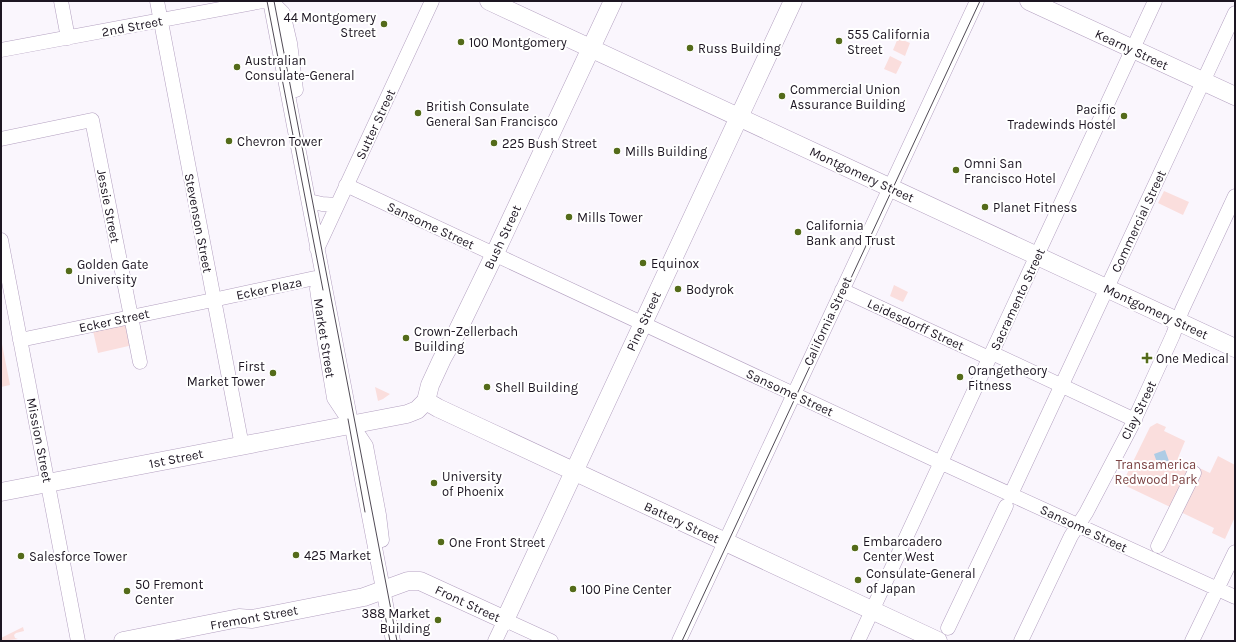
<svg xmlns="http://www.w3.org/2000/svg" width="1236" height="642" viewBox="0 0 1236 642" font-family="Karla,sans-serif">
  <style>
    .green { fill: #fadedd }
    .water { fill: #aecce5 }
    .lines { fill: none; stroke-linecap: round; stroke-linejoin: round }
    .minor-casing { stroke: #b3a0c0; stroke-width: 15 }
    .major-casing { stroke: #b3a0c0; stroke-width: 19 }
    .minor { stroke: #fff; stroke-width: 14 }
    .major { stroke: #fff; stroke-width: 18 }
    .tram { stroke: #504a55; stroke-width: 1 }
    .poi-dot { fill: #546b1a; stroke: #fff; stroke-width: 1.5 }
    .labels { text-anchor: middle; stroke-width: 4; stroke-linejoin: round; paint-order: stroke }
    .poi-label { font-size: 13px; fill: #1d1622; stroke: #fff; text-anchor: start }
    .street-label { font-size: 13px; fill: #1d1622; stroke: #fff }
    .park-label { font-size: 13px; fill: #7c4444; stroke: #fff }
  </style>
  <rect width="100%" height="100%" fill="#faf6fd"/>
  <path class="green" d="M898 38 910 43 905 56 893 50Z
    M890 56 902 62 896 74 884 69Z
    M1164 191 1189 202 1183 215 1158 203Z
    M894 285 908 292 903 302 890 296Z
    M129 324 133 345 98 353 93 331Z
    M2 344 10 385 1 387V345Z
    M375 387 390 394 383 399 378 401Z
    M1157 423 1166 427 1164 431 1185 441 1178 458 1210 473 1218 456 1235 465V517L1225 539 1212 533 1214 528 1122 484 1150 427Z
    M23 627 24 631 16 633 14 635 15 638 18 639 1 641V638Z"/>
  <path class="water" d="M1165 450 1169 461 1158 465 1154 454Z"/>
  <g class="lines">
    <g class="minor-casing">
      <path id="minor" d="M61 1 68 38
        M157 1 242 446
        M270 1 393 641
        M271 1 283 13 290 43 296 90
        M1 50 263 1
        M1 139 92 120 140 362
        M346 185 933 459 1235 597
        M309 201 322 204 337 205
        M1 240 78 641
        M317 249 432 1
        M317 289 324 338 334 398 366 446 379 515 382 540
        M842 290 989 358
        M222 298 315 278
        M20 340 208 301
        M992 353 1135 420
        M1011 494 1235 13
        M1158 546 1194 473
        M948 628 1006 506
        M495 641 505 620 551 641
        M679 641 977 1
        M858 641 1155 1
        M1021 641 1071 536 1086 513 1132 425 1173 335 1182 310 1235 196
        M1192 641 1235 552"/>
    </g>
    <g class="major-casing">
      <path id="major" d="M489 1 1235 348
        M1029 1 1235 96
        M426 401 438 408 481 428 938 641
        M1 492 407 414 417 410 426 401 430 385 442 359 457 332 489 266 613 1
        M123 641 239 618 252 619 364 597 408 581H420L505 620 793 1"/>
    </g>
    <use href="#minor" class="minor"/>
    <use href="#major" class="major"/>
    <path class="tram" d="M267 1 323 290
      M274 1 397 641
      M348 419 365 512
      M384 610 390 641
      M682 641 980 1"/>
  </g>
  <g class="poi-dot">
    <circle cx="384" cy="24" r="4"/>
    <circle cx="839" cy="41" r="4"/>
    <circle cx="461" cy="42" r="4"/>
    <circle cx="690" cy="48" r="4"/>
    <circle cx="237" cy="67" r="4"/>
    <circle cx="782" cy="96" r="4"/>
    <circle cx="418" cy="113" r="4"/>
    <circle cx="1124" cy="116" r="4"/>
    <circle cx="229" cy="141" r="4"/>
    <circle cx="494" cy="143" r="4"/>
    <circle cx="617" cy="151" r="4"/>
    <circle cx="956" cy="170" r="4"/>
    <circle cx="985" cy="207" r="4"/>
    <circle cx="569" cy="217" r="4"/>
    <circle cx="798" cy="232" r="4"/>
    <circle cx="643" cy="263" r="4"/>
    <circle cx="69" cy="271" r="4"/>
    <circle cx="678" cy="289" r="4"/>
    <circle cx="406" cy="338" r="4"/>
    <path d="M1145 352h4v4h4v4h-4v4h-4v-4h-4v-4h4z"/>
    <circle cx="273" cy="373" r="4"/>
    <circle cx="960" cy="377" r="4"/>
    <circle cx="487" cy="387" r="4"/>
    <circle cx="434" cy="483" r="4"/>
    <circle cx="441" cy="542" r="4"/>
    <circle cx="855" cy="548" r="4"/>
    <circle cx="296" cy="555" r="4"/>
    <circle cx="21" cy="556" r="4"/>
    <circle cx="858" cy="580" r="4"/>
    <circle cx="573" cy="589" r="4"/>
    <circle cx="127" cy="591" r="4"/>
    <circle cx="438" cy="620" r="4"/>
  </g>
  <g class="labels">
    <g class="poi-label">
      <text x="376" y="22" text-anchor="end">44 Montgomery<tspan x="376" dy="15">Street</tspan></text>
      <text x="847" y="39">555 California<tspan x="847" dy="15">Street</tspan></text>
      <text x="469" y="47">100 Montgomery</text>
      <text x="698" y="53">Russ Building</text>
      <text x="245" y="65">Australian<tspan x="245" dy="15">Consulate-General</tspan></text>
      <text x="790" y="94">Commercial Union<tspan x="790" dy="15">Assurance Building</tspan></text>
      <text x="426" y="111">British Consulate<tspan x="426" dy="15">General San Francisco</tspan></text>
      <text x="1116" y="114" text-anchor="end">Pacific<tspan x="1116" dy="15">Tradewinds Hostel</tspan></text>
      <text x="237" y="146">Chevron Tower</text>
      <text x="502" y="148">225 Bush Street</text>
      <text x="625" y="156">Mills Building</text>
      <text x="964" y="168">Omni San<tspan x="964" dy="15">Francisco Hotel</tspan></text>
      <text x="993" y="212">Planet Fitness</text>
      <text x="577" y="222">Mills Tower</text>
      <text x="806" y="230">California<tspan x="806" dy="15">Bank and Trust</tspan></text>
      <text x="651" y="268">Equinox</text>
      <text x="77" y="269">Golden Gate<tspan x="77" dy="15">University</tspan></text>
      <text x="686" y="294">Bodyrok</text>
      <text x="414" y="336">Crown-Zellerbach<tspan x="414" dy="15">Building</tspan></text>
      <text x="1156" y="363">One Medical</text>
      <text x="265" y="371" text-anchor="end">First<tspan x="265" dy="15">Market Tower</tspan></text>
      <text x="968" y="375">Orangetheory<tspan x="968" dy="15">Fitness</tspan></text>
      <text x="495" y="392">Shell Building</text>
      <text x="442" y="481">University<tspan x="442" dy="15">of Phoenix</tspan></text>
      <text x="863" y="546">Embarcadero<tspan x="863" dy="15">Center West</tspan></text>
      <text x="449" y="547">One Front Street</text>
      <text x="304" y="560">425 Market</text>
      <text x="29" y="561">Salesforce Tower</text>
      <text x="866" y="578">Consulate-General<tspan x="866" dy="15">of Japan</tspan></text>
      <text x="135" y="589">50 Fremont<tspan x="135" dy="15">Center</tspan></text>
      <text x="581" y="594">100 Pine Center</text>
      <text x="430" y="618" text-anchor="end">388 Market<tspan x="430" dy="15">Building</tspan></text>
    </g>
    <g class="street-label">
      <text transform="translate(132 26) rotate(-11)" y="5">2nd Street</text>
      <text transform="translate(1132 49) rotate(25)" y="5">Kearny Street</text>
      <text transform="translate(375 124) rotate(-65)" y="5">Sutter Street</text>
      <text transform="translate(862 174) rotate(25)" y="5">Montgomery Street</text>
      <text transform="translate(109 206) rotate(79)" y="5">Jessie Street</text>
      <text transform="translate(1138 221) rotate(-65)" y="5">Commercial Street</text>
      <text transform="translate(199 223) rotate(79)" y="5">Stevenson Street</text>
      <text transform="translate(431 225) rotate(25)" y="5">Sansome Street</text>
      <text transform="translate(502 237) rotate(-65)" y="5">Bush Street</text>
      <text transform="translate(269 288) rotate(-12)" y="5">Ecker Plaza</text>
      <text transform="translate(1017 299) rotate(-65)" y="5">Sacramento Street</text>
      <text transform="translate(1156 311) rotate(25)" y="5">Montgomery Street</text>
      <text transform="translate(114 320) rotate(-12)" y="5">Ecker Street</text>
      <text transform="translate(643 321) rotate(-65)" y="5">Pine Street</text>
      <text transform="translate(827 321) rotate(-65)" y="5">California Street</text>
      <text transform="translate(916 324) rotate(25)" y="5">Leidesdorff Street</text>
      <text transform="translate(325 338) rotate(81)" y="5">Market Street</text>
      <text transform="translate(790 392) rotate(25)" y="5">Sansome Street</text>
      <text transform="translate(1138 410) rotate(-64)" y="5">Clay Street</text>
      <text transform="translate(40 440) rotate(79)" y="5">Mission Street</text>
      <text transform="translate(176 458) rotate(-11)" y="5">1st Street</text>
      <text transform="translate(682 522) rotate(25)" y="5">Battery Street</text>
      <text transform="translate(1084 528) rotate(25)" y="5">Sansome Street</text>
      <text transform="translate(468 603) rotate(25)" y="5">Front Street</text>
      <text transform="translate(254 617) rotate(-10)" y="5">Fremont Street</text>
    </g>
    <g class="park-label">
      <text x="1156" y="469">Transamerica<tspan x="1156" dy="15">Redwood Park</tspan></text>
    </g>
  </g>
  <rect width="1236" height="642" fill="none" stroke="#1d1622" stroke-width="4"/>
</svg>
